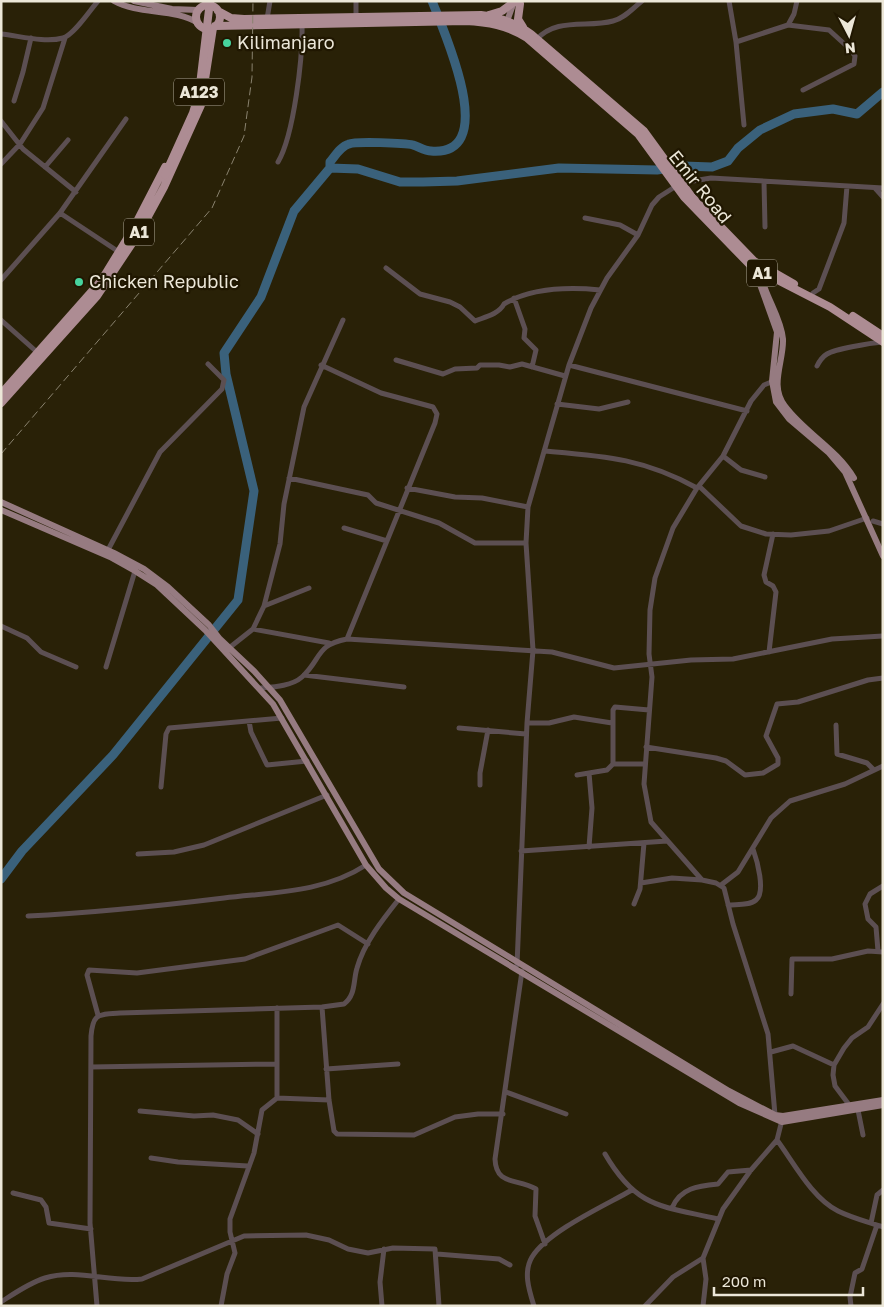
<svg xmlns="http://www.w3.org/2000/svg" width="884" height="1307" viewBox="0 0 884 1307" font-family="'Golos Text',sans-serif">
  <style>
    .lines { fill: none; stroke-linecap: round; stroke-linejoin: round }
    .river { stroke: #3a617b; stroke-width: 9 }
    .minor { stroke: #5c4f52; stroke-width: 5 }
    .major { stroke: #967b81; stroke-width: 6 }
    .highway { stroke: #ad8c93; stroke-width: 8 }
    .rail { stroke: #89826e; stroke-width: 1; stroke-dasharray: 8 4; stroke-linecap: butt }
    .highway-bridge { stroke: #ad8c93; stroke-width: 8 }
    .poi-dot { fill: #47d49e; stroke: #201701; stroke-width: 2 }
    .labels { text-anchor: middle; stroke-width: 4.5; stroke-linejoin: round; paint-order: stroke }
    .shield { fill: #201701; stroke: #afa998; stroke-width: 1 }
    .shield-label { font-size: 16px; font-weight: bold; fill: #ece7d8 }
    .poi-label { font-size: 18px; fill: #ece7d8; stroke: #201701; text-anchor: start }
    .street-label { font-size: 18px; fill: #ece7d8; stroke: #201701 }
  </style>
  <rect width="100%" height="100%" fill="#292107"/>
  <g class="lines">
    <path class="river" d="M330 168 358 169 400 182H423L457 181 559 168 657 170 683 166 712 167 728 161 738 148 760 130 794 114 833 109 857 114 883 92
      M1 879 22 851 113 755 238 600 254 491 226 374 224 353 261 297 294 211 330 168V162C335 156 341 146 349 144 355 141 405 143 413 145 419 147 425 151 431 151 501 157 444 32 432 1"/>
    <path class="minor" d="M729 1 736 42 744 125
      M356 17V1
      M267 19 270 1
      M788 25 794 14 797 1
      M1 34C20 36 45 43 63 38 74 35 90 10 98 1
      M536 40C556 17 587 28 613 21 625 18 633 8 642 1
      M736 42 788 25 829 30 851 50 855 56 854 64 803 90
      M14 101 23 72 31 38
      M1 121 23 149 76 192
      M278 162C294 135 303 56 302 24
      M1 164 20 144 43 108 65 38
      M45 167 68 140
      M764 182 765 227
      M875 188 883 197
      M60 213 119 252
      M585 218 620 225 638 235
      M386 268 420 294 450 302 460 307 475 321C485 317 499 314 504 304 531 288 569 287 600 290
      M1 280 60 213 126 119
      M813 293 819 289 844 223 847 186
      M514 298 525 329 524 338 536 350 532 367
      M1 320 38 353
      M396 360 443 374 455 369 477 368 480 365H499L510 367 522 364 565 376
      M321 365 381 393 433 407 437 414 435 423 347 639
      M569 365 747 411
      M817 366C819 362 822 357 827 354 835 349 871 343 882 342
      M557 404 599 409 628 402
      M544 451C603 456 643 458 697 488
      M723 456 741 470 765 477
      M289 478 368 495 376 503 439 523 475 543H526
      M700 487 741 526 766 534 791 535 829 531 867 518
      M407 488 455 497 482 498 528 507
      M873 521 883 524
      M344 528 387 541
      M108 550 160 452 222 389 224 380 208 364
      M264 606 280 544 284 504 304 407 343 320
      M1 626 27 638 41 652 76 667
      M253 629 264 606 309 588
      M229 648 253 629 329 643
      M769 652 776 592 773 586 766 582 764 575 773 534
      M106 667 135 571
      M304 675 404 687
      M261 688C273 687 292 686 302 677 322 659 315 645 347 639L552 652 614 668 691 660 733 659 832 639 883 636
      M249 721 251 732 267 765 307 761
      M527 723H549L574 717 612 723
      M836 725 837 754 867 763 874 770
      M459 728 526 734
      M646 747 716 758 726 761 745 775 763 773 778 764V758L766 736 777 704 798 702 868 680 883 678
      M645 764H613V710L615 707 649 710
      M577 775 607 770 613 764
      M480 785V773L488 730
      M161 787 166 734 169 728 282 718
      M589 847 592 808 589 773
      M521 851 667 841
      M138 854 174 852 204 845 327 795
      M641 883 672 878 702 880
      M721 885 738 872 771 818 790 801 845 784 883 766
      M634 904 640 889 644 843
      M728 905C736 904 749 906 756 900 766 892 757 860 753 849
      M28 916C93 913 158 906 224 898 273 892 323 893 366 865
      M878 951 876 927 868 919 865 904 870 894 883 886
      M517 965 527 723 533 650 526 543 528 507 569 365 591 308 607 278 638 235 652 205 659 197 681 183 711 178 883 188
      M522 971 495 1159C496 1186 517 1178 536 1189L535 1216 545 1244
      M791 994 792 959H832L868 951 883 952
      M322 1007 329 1100 334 1131 337 1134 414 1135 455 1117 478 1114H503
      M277 1008V1098L329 1100
      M98 1015 87 975 89 970 137 973 245 959 338 925 368 944
      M771 1052 793 1046 834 1065
      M91 1067 276 1064
      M326 1069 398 1064
      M506 1092 566 1114
      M850 1106 835 1086 833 1075 834 1065 844 1048 852 1038 868 1027 883 1004
      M858 1110 863 1135
      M140 1111 194 1116 213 1115 238 1120 258 1134
      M775 1115 768 1034 733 924 724 888 716 883 702 880 651 822 644 784 652 677 649 654 650 610 655 578 673 528 697 488 723 456 751 401 764 385 776 380
      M777 1140C794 1163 812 1198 838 1211 852 1218 868 1222 883 1227
      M605 1154C637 1209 662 1206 718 1219
      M151 1158 178 1162 248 1166
      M13 1193 41 1200 46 1207 49 1223 91 1229
      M672 1208C680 1188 698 1186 718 1184L728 1172 751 1170
      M871 1223 877 1195 883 1190
      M437 1254 499 1259 510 1265
      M1 1302C15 1293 29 1283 45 1278 77 1268 110 1283 142 1279L244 1236 306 1235 329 1240 348 1249 368 1253 393 1248 435 1249 439 1306
      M97 1306 90 1223 91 1036C93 1012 99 1015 120 1013L322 1007 344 1004C356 995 353 981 357 968 364 943 383 919 399 899
      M221 1306 227 1274 235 1253 230 1232V1219L254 1153 262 1110 277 1098
      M382 1306 380 1282 384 1249
      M534 1306C529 1290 523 1272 532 1257 548 1231 606 1205 632 1190
      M645 1306 673 1277 703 1258 723 1209 751 1170 777 1140 782 1120
      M703 1306 706 1279 703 1258
      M851 1306 850 1297 855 1273 862 1269 877 1225"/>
    <path class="major" d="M114 1C139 15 175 8 198 23
      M134 1 172 9 198 10
      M506 24 514 2
      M753 265 777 332 772 381 776 402 789 419 829 453 845 472 883 556
      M761 270C762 293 781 315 783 339 784 361 769 386 785 406 805 433 836 448 854 478
      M1 502 114 553 144 569 168 587 209 625 220 639 254 671 280 700 379 869 404 893 729 1091 775 1115 783 1116 883 1100
      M1 510 110 557 135 571 157 585 205 630 273 704 366 865 386 888 399 899 739 1103 782 1122 883 1105"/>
    <path class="highway" d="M520 4 518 19 523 27
      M196 17a12 12 0 1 1 24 0a12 12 0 1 1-24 0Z
      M218 11 231 18 244 19 481 15C500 17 515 23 531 34L644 131 692 197 754 261 794 284
      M489 15 502 11 514 2
      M215 26 465 21C488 22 507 25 527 38L638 134 684 197 752 267 830 307 883 342
      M853 316 883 336
      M1 394 101 281 133 229 165 167
      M1 403 97 296 139 233 164 187 201 105 213 28"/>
    <path class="rail" d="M1 454 212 208 244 136 252 77 253 1"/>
    <path class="highway-bridge" d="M165 175 193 113 199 93 210 1"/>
  </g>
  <g class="poi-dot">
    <circle cx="227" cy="43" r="5"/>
    <circle cx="79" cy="282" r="5"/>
  </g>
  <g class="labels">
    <g class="shield">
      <rect x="174" y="78.5" width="50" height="27" rx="4"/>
      <rect x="124" y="218.5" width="30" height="27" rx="4"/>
      <rect x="747" y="259.5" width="30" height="27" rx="4"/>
    </g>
    <g class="shield-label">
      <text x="199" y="98">A123</text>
      <text x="139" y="238">A1</text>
      <text x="762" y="279">A1</text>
    </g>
    <g class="poi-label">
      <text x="237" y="49">Kilimanjaro</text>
      <text x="89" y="288">Chicken Republic</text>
    </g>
    <g class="street-label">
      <text transform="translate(700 187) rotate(51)" y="6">Emir Road</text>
    </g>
  </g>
  <rect width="884" height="1307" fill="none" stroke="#ece7d8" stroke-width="5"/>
  <g transform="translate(849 35) rotate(174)" stroke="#201701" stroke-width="4" paint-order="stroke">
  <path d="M0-4L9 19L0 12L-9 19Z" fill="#ece7d8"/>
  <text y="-8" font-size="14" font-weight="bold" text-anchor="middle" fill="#ece7d8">N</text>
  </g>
  <path d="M714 1287v8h149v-8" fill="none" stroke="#ece7d8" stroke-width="2.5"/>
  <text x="722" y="1287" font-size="15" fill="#ece7d8" stroke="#201701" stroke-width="4" paint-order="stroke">200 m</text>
</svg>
